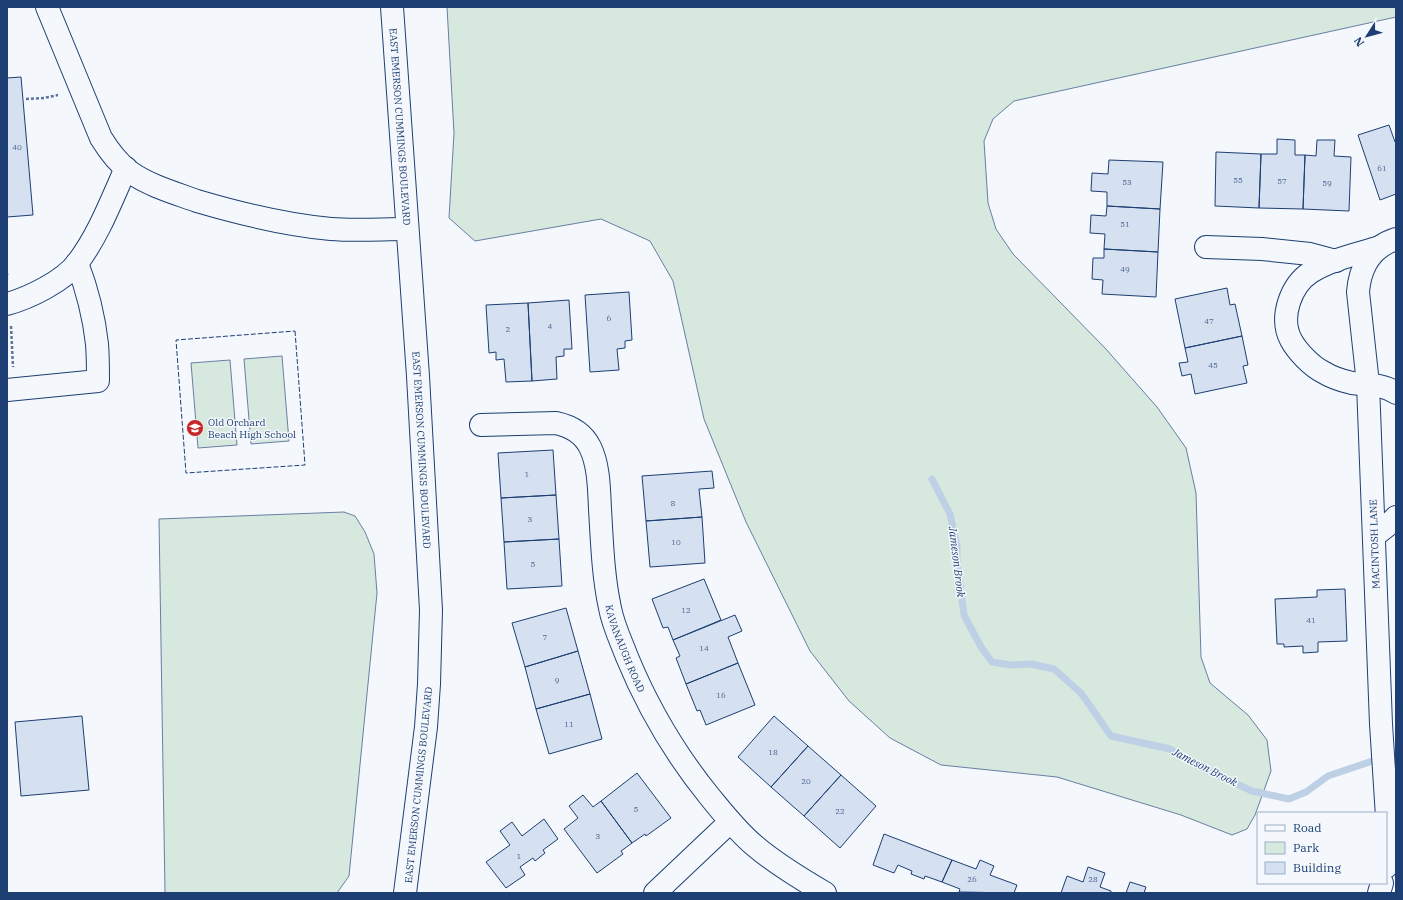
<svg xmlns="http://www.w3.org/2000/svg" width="1403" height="900" viewBox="0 0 1403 900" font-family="'IBM Plex Serif',serif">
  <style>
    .green { fill: #d7e8df; stroke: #687fa3 }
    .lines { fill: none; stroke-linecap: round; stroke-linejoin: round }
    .stream { stroke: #bed0e5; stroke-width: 7 }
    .building { fill: #d5e0f0; stroke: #1d3f73 }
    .minor-casing { stroke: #1d3f73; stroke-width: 24 }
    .path { stroke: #5e769c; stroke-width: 2.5; stroke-dasharray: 3 2; stroke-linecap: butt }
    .minor { stroke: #f4f7fb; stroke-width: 22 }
    .fence { stroke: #1d3f73; stroke-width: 1; stroke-dasharray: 5 2; stroke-linecap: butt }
    .labels { text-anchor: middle; stroke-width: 3; stroke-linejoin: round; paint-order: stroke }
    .number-label { font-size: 8px; fill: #4b6792 }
    .street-label { font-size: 10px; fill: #1d3f73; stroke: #f4f7fb }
    .poi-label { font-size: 10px; fill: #1d3f73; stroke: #f4f7fb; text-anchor: start }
    .water-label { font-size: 11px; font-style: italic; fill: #1d3f73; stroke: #f4f7fb }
  </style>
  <rect width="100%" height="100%" fill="#f4f7fb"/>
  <path class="green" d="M447 7H1396V17L1014 101 993 119 984 141 988 203 996 229 1013 254 1105 348 1157 407 1186 448 1196 493 1201 657 1210 683 1248 715 1267 740 1271 771 1255 815 1247 829 1232 835 1181 815 1057 777 941 765 890 738 849 701 810 651 746 522 704 419 673 281 650 241 601 219 475 241 449 218 454 133Z
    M282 356 289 441 251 444 244 359Z
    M230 360 237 445 198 448 191 363Z
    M344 512 355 516 365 532 374 554 377 593 349 876 337 893H165L159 519Z"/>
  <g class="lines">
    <path class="stream" d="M932 479 950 514 957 546V561L964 615 981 647 992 662 1011 665 1031 664 1054 669 1081 693 1111 736 1170 749 1206 770 1252 791 1289 799 1306 792 1328 776 1396 753"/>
  </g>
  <path class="building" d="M21 77 33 215 7 217V78Z
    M1389 125 1395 142H1396V194L1380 200 1358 135Z
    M1277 139 1295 140V155H1305L1303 209 1259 208 1261 154H1277Z
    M1317 140H1335L1334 156 1351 157 1349 211 1303 209 1305 155 1316 156Z
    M1216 152 1261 154 1259 208 1215 206Z
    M1109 160 1163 162 1160 209 1107 206V192L1091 191 1092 173 1108 174Z
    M1107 206 1160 209 1158 252 1104 249 1105 234 1090 233 1091 215 1106 216Z
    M1104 249 1158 252 1156 297 1102 294 1103 280 1092 279 1093 258H1104Z
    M1227 288 1230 305 1235 304 1242 336 1185 348 1175 299Z
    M629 292 632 340 625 341V348L617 349 619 370 590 372 585 295Z
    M569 300 572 349H564V356L556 357 557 379 532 381 528 303Z
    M528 303 532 381 506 382 504 359 496 360V352L489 353 486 305Z
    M1242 336 1248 365 1243 366 1247 383 1195 394 1191 374 1182 376 1179 363 1188 362 1185 348Z
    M553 450 556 495 501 498 498 453Z
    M712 471 714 488 699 489 702 517 646 521 642 476Z
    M556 495 559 539 504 542 501 498Z
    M702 517 705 563 650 567 646 521Z
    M559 539 562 586 507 589 504 542Z
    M704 579 721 620 673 640 668 627 663 628 652 599Z
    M1345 589 1347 641 1318 642V652L1303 653V646L1284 647V644H1277L1275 599 1317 597V590Z
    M566 608 578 651 525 667 512 623Z
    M735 615 742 631 728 637 738 663 686 684 676 658 680 656 673 640Z
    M578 651 590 694 536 709 525 667Z
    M738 663 755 705 706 725 700 710 697 711 686 684Z
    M590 694 602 739 549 754 536 709Z
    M82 716 89 790 21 796 15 722Z
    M774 716 808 746 771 787 738 757Z
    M808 746 841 775 804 816 771 787Z
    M637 773 671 818 646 836 645 834 632 843 601 801Z
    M841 775 876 806 840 848 804 816Z
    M583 795 593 807 601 801 632 843 621 851 623 854 597 873 564 829 578 818 569 806Z
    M544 819 558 839 543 850 545 853 535 861 533 858 520 867 525 875 506 888 486 862 510 845 500 831 512 822 522 836Z
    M884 834 952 860 942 882 925 876 924 879 911 874 912 871 898 865 894 873 873 865Z
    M952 860 976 869 980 860 994 866 990 875 1017 885 1014 893 959 892 960 889 942 882Z
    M1088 867 1105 873 1100 887 1111 891V893H1061L1067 876 1083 882Z
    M1130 882 1146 887 1144 893H1126Z"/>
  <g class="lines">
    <g class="minor-casing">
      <g id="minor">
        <path d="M47 7 101 138C109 151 118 163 130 172 150 186 175 193 197 201 241 214 286 225 331 229 356 231 382 229 407 229"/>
        <path id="s1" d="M392 7 418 376 431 610 429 684 426 727 405 893"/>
        <path d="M1206 247 1262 249 1310 254 1336 261"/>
        <path d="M1380 247C1358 254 1332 259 1311 272 1291 285 1279 317 1291 340 1297 351 1311 366 1323 372 1331 377 1343 381 1352 383 1367 385 1383 384 1396 393"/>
        <path d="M7 304C29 298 64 281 78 262 99 234 112 199 126 168"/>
        <path d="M7 390 98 381C98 369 98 356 97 344 94 317 87 289 77 263"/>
        <path id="s2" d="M481 425 556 423C570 426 583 433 590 447 599 465 599 489 600 509 602 542 603 576 610 608 613 625 621 641 627 657 648 708 675 754 710 797 724 814 738 832 755 846 776 864 801 879 825 893"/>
        <path d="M1374 536 1388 525 1396 517"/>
        <path d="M1386 867 1388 859V832L1381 724 1368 384 1358 292C1360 267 1371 247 1396 239"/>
        <path d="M655 893 730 822"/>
        <path d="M1379 893 1382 883"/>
      </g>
    </g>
    <path class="path" d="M26 99 44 98 58 95
      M7 273V279
      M11 326 13 367"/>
    <use href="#minor" class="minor"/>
    <path class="fence" d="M295 331 305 465 186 473 176 340Z"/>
  </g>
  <defs>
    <g id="school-disc" transform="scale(0.9)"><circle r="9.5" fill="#c62828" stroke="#f4f7fb"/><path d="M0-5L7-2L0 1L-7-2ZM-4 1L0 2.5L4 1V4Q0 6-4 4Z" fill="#fff"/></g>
  </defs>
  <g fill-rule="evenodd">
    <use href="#school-disc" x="195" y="428"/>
  </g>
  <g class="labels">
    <g class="number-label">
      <text x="17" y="150">40</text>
      <text x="1382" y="171">61</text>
      <text x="1238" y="183">55</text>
      <text x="1282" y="184">57</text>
      <text x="1127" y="185">53</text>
      <text x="1327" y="186">59</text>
      <text x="1125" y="227">51</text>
      <text x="1125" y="272">49</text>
      <text x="609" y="321">6</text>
      <text x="1209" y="324">47</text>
      <text x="550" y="329">4</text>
      <text x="508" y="332">2</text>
      <text x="1213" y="368">45</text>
      <text x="527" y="477">1</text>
      <text x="673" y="506">8</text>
      <text x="530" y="522">3</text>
      <text x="676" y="545">10</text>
      <text x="533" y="567">5</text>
      <text x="686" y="613">12</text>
      <text x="1311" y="623">41</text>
      <text x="545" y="640">7</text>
      <text x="704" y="651">14</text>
      <text x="557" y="683">9</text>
      <text x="721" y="698">16</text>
      <text x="569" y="727">11</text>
      <text x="773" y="755">18</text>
      <text x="806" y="784">20</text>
      <text x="636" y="812">5</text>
      <text x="840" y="814">22</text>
      <text x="598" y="839">3</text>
      <text x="519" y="859">1</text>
      <text x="972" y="882">26</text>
      <text x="1093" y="882">28</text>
    </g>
    <g class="street-label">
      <text dy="4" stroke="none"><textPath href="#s1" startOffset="120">EAST EMERSON CUMMINGS BOULEVARD</textPath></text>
      <text dy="4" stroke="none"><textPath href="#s1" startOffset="444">EAST EMERSON CUMMINGS BOULEVARD</textPath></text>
      <text transform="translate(1374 544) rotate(-92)" y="4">MACINTOSH LANE</text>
      <text dy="4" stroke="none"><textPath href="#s2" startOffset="324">KAVANAUGH ROAD</textPath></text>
      <text transform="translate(418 785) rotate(-84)" y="4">EAST EMERSON CUMMINGS BOULEVARD</text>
    </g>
    <g class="poi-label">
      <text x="208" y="426">Old Orchard<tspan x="208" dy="12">Beach High School</tspan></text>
    </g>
    <g class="water-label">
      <text transform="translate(957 562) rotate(83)" y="4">Jameson Brook</text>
      <text transform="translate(1205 767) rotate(27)" y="4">Jameson Brook</text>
    </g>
  </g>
  <rect width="1403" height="900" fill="none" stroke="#1d3f73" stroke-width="16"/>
  <rect x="1257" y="812" width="130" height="72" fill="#f4f7fb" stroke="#9eadc5"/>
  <rect x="1265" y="825" width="20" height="6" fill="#f4f7fb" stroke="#9eadc5"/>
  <text x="1293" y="832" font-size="12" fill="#1d3f73">Road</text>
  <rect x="1265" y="842" width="20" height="12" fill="#d7e8df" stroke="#9eadc5"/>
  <text x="1293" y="852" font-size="12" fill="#1d3f73">Park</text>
  <rect x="1265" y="862" width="20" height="12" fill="#d5e0f0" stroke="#9eadc5"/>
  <text x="1293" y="872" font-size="12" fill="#1d3f73">Building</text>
  <g transform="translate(1367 36) rotate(234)" stroke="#f4f7fb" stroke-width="3" paint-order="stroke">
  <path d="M0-3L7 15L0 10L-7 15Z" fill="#1d3f73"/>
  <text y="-6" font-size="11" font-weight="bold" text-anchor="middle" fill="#1d3f73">N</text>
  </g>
</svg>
